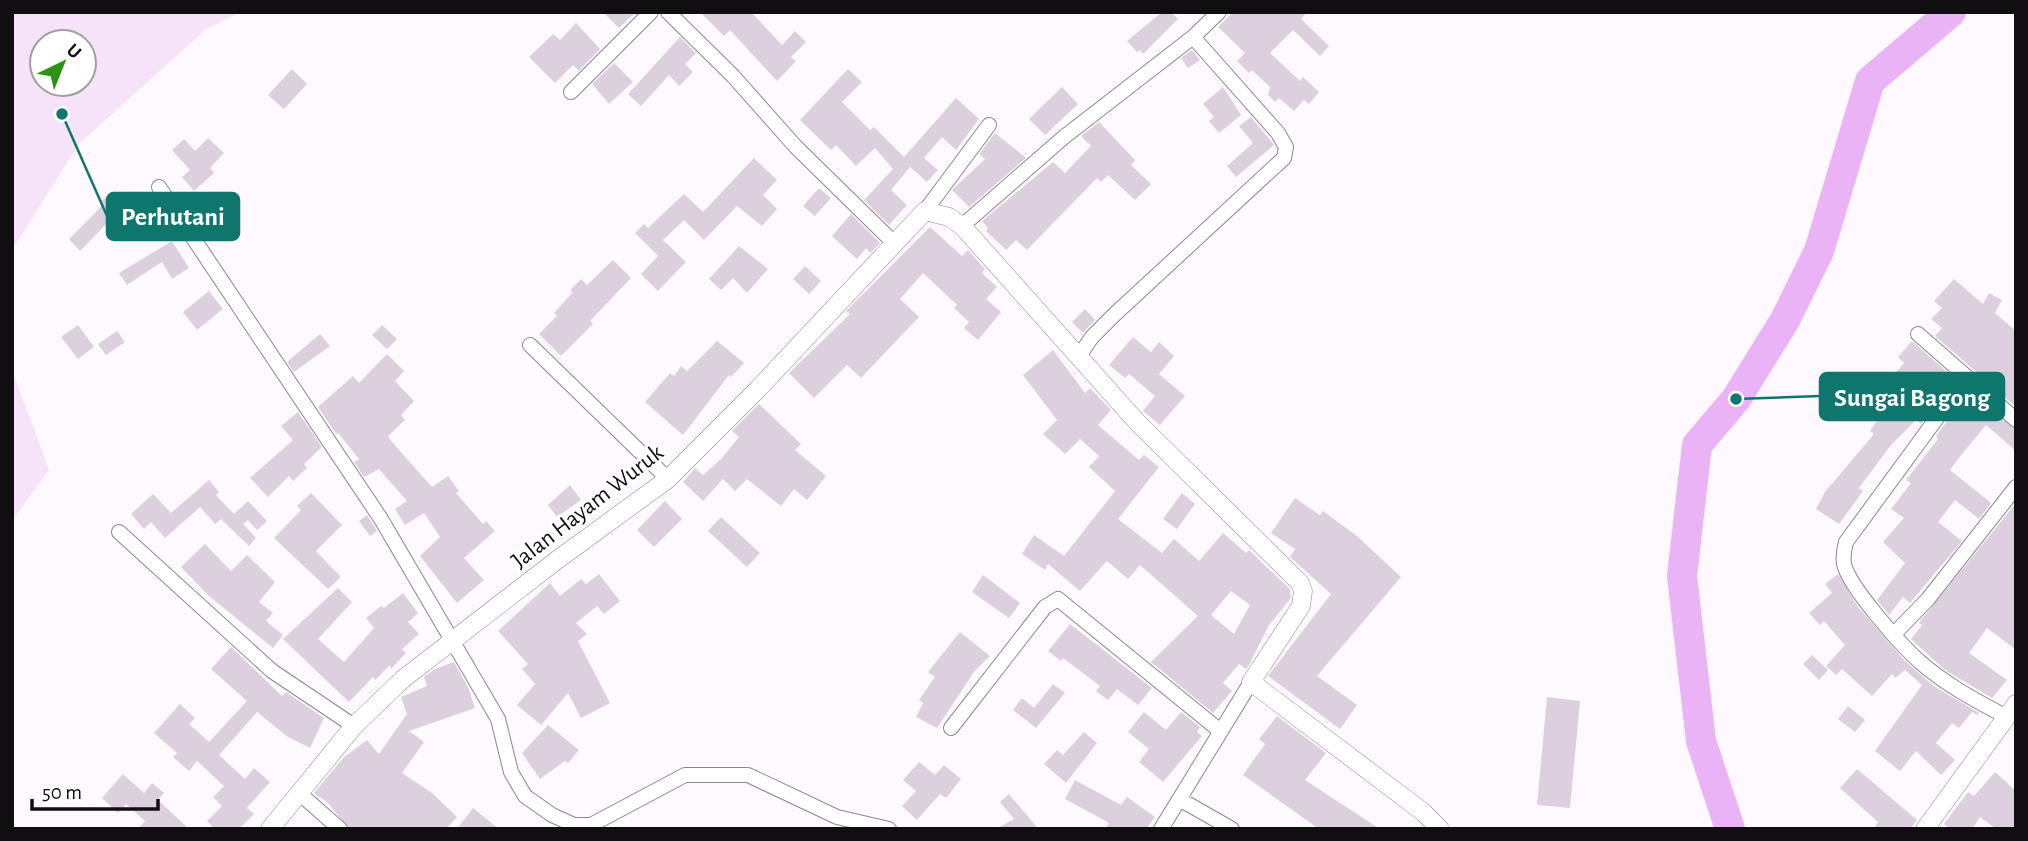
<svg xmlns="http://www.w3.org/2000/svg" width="2028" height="841" viewBox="0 0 2028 841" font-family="'Alegreya Sans',sans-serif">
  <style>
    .green { fill: #f6e3fa; fill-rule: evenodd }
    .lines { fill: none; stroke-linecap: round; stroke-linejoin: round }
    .river { stroke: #eab3f6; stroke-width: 30 }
    .building { fill: #dcd0de; fill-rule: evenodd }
    .minor-casing { stroke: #8e8490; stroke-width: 16 }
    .tertiary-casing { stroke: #8e8490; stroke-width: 19 }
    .minor { stroke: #fff; stroke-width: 14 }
    .tertiary { stroke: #fff; stroke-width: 18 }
    .labels { text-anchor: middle; stroke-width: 6; stroke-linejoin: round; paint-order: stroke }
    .street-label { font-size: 24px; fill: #110e12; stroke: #fff }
    .leader { fill: none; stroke: #0f766e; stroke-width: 2.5 }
    .callout-dot { fill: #0f766e; stroke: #fff; stroke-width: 2.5 }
    .callout { fill: #0f766e; stroke: #0f766e; stroke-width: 2.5 }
    .callout-label { font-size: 26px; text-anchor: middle; font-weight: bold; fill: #fff }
  </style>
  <rect width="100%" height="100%" fill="#fef9ff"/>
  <path class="green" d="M12 12H241L205 30 79 144 12 250ZM42 42H84V84H42Z
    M12 370 49 470 12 521Z"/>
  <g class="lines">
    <path class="river" d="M1730 829 1701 741 1682 576 1697 445 1736 399 1785 320 1819 251 1870 81 1951 12"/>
  </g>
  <path class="building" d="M603 12H636L619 28Z
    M700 12H751L782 45 795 31 806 42 791 57 796 61 777 81 730 30 724 36Z
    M1162 12H1171L1178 19 1143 54 1140 50 1137 52 1127 41Z
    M1233 12H1307L1301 19 1329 46 1320 56 1293 30 1270 53 1300 81 1303 77 1319 92 1309 104 1304 100 1294 111 1279 98 1275 102 1268 95 1270 87 1252 70 1249 73 1237 61 1245 53 1218 27Z
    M576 23 600 49 579 71 573 65 555 83 529 57 553 34 560 40Z
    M680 37 696 53 685 64 693 72 679 86 669 75 641 106 628 94Z
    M1192 50 1200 60 1188 68 1181 58Z
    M614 63 633 82 609 104 592 84Z
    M292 69 307 84 284 109 268 95Z
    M848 69 862 82 842 102 870 130 874 127 904 157 956 98 979 119 956 150 942 137 924 158 938 170 927 182 910 167 891 190 907 205 889 225 864 200 893 169 875 148 856 166 836 145 831 150 800 120Z
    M1062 87 1078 104 1045 135 1029 119Z
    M1223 87 1241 115 1219 133 1209 121 1214 117 1203 104Z
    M1251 117 1274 145 1236 177 1227 166 1253 143 1239 126Z
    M1099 122 1135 160 1131 165 1151 184 1135 200 1108 175 1101 182 1097 178 1027 250 1016 240 1006 250 986 231 988 228 982 221 1053 162 1065 173 1091 146 1081 136Z
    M995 133 1026 158 969 207 952 190 985 159 979 154Z
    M208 138 224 153 210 168 214 173 194 191 182 177 190 170 172 150 184 139 195 151Z
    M754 158 777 180 763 195 777 209 762 226 737 206 704 240 684 220 663 240 686 262 658 291 641 274 658 256 635 233 644 224 648 228 684 194 703 212Z
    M819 188 831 198 815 216 803 206Z
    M114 191 131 213 117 224 112 218 80 251 69 239 102 206 100 202Z
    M851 214 880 243 870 253 866 248 857 259 832 236Z
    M930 227 962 256 968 250 985 269 982 273 997 287 986 299 1001 312 978 340 964 328 969 322 954 308 957 305 923 273 900 299 919 317 861 378 847 365 814 398 789 373 850 314 846 311Z
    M172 241 189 268 172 279 162 262 127 285 119 273Z
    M739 246 768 269 747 293 733 278 721 290 709 279Z
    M613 260 631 278 590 321 593 324 561 356 539 334 557 316 554 313 573 292 570 290 581 279 587 285Z
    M805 266 821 281 809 294 793 279Z
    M1954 279 1983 304 1989 293 2002 300 1995 313 2016 331V407L1935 336 1942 328 1931 319 1942 308 1934 301Z
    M209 291 223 309 197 330 183 312Z
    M1085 309 1095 320 1083 333 1072 322Z
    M78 325 94 347 78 359 61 337Z
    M382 325 397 339 387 349 372 335Z
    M117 331 125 342 106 355 98 344Z
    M320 334 330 346 294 372 287 362Z
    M1133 337 1151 352 1159 342 1174 356 1159 374 1185 396 1160 425 1143 411 1155 396 1129 374 1125 378 1109 365Z
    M717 341 744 363 731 377 729 375 683 435 645 402 670 373 674 376 681 366 687 371Z
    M1912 341 1954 378 1921 424 1916 420 1891 445 1859 488 1863 491 1839 524 1816 509 1825 492 1874 434 1870 431 1883 412 1874 404 1891 386 1887 382 1904 363 1898 357Z
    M1053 350 1085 393 1090 388 1111 410 1098 425 1139 460 1144 455 1159 467 1118 519 1162 553 1174 539 1199 561 1223 533 1246 553 1249 550 1290 589 1291 598 1269 625 1249 665 1246 669 1239 664 1223 683 1232 691 1213 713 1151 662 1198 616 1140 565 1128 579 1107 561 1080 591 1048 564 1045 570 1022 554 1034 535 1064 556 1115 491 1089 467 1099 456 1080 439 1065 454 1043 434 1057 420 1023 375ZM1231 591 1250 605 1234 634 1211 615Z
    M387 354 404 371 395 381 414 401 401 415 405 420 388 436 392 442 432 487 448 476 459 491 456 493 483 524 486 521 495 531 464 558 484 580 457 603 420 556 440 537 424 513 405 525 395 509 407 501 379 469 364 477 354 462 359 459 338 433 336 434 318 407 353 376 359 383Z
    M1969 391 2016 429V451L1986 425 1958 459 1950 470 1991 503 1979 519 1955 500 1938 522 1962 541 1910 603 1903 597 1889 615 1877 600 1905 563 1883 542 1904 518 1891 509 1911 483 1906 480 1938 439 1936 436Z
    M759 404 801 444 795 450 826 476 807 500 794 489 781 506 747 479 735 491 723 479 703 501 683 482 695 468 703 475 721 459 739 437 732 431Z
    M298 412 322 447 304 464 307 468 293 481 289 476 268 497 250 478 293 440 281 426Z
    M209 480 219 492 216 495 234 514 248 501 267 521 257 530 248 520 243 524 256 538 249 546 221 519 215 524 200 507 165 538 151 522 144 529 131 514 153 494 171 513Z
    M570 485 581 500 557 517 548 505Z
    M311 493 342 525 316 551 341 577 328 589 274 538 301 510 297 506Z
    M1182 493 1195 504 1177 529 1163 519Z
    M1295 498 1320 515 1323 511 1357 536 1401 577 1317 676 1357 705 1340 729 1268 676 1331 594 1290 557 1295 549 1271 533Z
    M665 501 682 519 654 547 637 530Z
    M2016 503V650L1987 628 1969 653 2007 680 1992 698 1945 670 1911 639 1922 625 1919 623 1922 619Z
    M367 515 377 531 370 536 359 521Z
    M721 517 760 553 747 567 708 531Z
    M205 544 231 571 247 555 275 582 259 602 273 613 266 621 283 635 273 648 209 596 181 567Z
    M599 574 620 601 604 614 597 606 576 623 587 634 578 641 610 703 581 718 568 693 541 725 517 705 535 684 522 669 528 664 498 631 550 583 560 596 581 579 586 584Z
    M1838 574 1858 607 1905 661 1934 686 1979 713 1977 715 1972 712 1959 728 1952 723 1936 743 1955 760 1941 775 1916 751 1900 771 1875 751 1922 685 1905 670 1895 678 1892 674 1872 696 1842 669 1836 675 1826 666 1845 645 1824 621 1820 625 1809 613 1832 593 1825 584Z
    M983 575 1020 603 1009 618 972 592Z
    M338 588 352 602 318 639 344 662 374 628 366 618 381 606 384 608 403 593 418 613 408 622 419 634 402 649 406 653 391 669 390 665 375 680 373 677 349 702 283 639Z
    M1070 624 1152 688 1138 705 1117 689 1108 700 1096 691 1100 686 1063 658 1061 661 1048 651Z
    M960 632 990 656 974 672 937 728 916 717 923 703 919 700 935 677 928 672Z
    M231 647 282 696 286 692 324 718 310 748 288 737 257 712 219 755 245 779 254 768 270 782 247 808 254 814 244 824 238 829H215L207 821 222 806 213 797 224 786 197 761 189 771 173 757 177 753 154 733 180 704 195 718 189 724 209 742 247 701 211 669Z
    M1812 655 1828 670 1819 680 1803 664Z
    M454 662 468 687 475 708 409 731 424 742 402 773 432 793 457 817 446 829H349L327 802 314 793 344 757 367 740 379 754 407 714 401 697 427 686 424 677 435 669Z
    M1053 684 1065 693 1036 728 1013 710 1022 698 1034 708Z
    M1547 697 1580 701 1570 808 1537 805Z
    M1848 706 1865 720 1855 732 1838 719Z
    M1144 712 1166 730 1181 712 1200 727 1197 732 1202 736 1163 782 1139 762 1149 749 1128 732Z
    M1277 716 1326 753 1305 780 1380 829H1319L1243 775 1265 744 1259 739Z
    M548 725 579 750 568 763 565 761 540 779 522 753Z
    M1084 732 1097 743 1066 783 1044 764 1057 750 1063 755Z
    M919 762 935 775 944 765 961 779 946 798 940 794 917 820 902 806 916 791 903 780Z
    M1857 769 1917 820 1910 829H1874L1878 822 1840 788Z
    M1995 772 2016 791V829H1996L1980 817 1972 829H1951L1944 824 1968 792 1974 796Z
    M123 774 144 793 152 783 164 793 158 800 189 829H138L145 821 126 804 118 813 102 798Z
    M1075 780 1121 805 1127 797 1155 817 1146 829H1105L1109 823 1065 799Z
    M1009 794 1036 826 1038 829H996L1014 819 1000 802Z
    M473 808 499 829H457Z"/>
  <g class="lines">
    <g class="minor-casing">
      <path id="minor" d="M668 12 733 76 796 147 893 242
        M571 92 651 12
        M159 187 381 519 498 719 511 772 525 796 552 815 574 825H591L685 775H748L837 817 889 829
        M925 211 989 125
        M962 226 1064 137 1193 37
        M1918 334 2016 420
        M530 345 668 479
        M1079 356 1092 337 1115 314 1284 158 1286 147 1278 133 1193 37 1219 12
        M1967 377 1846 542C1844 549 1843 556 1844 564 1849 587 1901 645 1920 662 1945 684 1976 701 2007 717
        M119 532 272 671 354 726
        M1894 634 1928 599 2016 487
        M951 728 1045 607 1058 599 1219 730
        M299 793 340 829
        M1181 800 1232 829
        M1161 829 1251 682"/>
    </g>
    <g class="tertiary-casing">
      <path id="tertiary" d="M270 829 354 726 403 679 557 560 668 479 758 389 925 211 949 217 962 226 1137 422 1300 583 1303 591 1301 606 1251 682 1423 812 1440 829
        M1925 829 2016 704"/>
    </g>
    <use href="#minor" class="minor"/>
    <use href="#tertiary" class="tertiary"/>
  </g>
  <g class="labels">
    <g class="street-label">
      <text transform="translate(587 506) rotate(-38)" y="8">Jalan Hayam Wuruk</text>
    </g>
  </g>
  <path class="leader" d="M62 114L107 216M1736 399L1820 396"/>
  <g class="callout-dot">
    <circle cx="62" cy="114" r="7"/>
    <circle cx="1736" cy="399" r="7"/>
  </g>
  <g class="callout">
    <rect x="107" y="193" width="132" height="47" rx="7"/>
    <rect x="1820" y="373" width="184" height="47" rx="7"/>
  </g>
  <g class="callout-label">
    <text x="173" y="225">Perhutani</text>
    <text x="1912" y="406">Sungai Bagong</text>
  </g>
  <rect width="2028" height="841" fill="none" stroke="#110e12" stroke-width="28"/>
  <g transform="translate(63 63) rotate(43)"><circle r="33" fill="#ffffff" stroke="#a09fa0" stroke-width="2"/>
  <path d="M0-5L12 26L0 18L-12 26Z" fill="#2e9213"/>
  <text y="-10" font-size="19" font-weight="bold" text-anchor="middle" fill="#110e12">U</text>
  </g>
  <path d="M32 799v10h126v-10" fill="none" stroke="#110e12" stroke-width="3.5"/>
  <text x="42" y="799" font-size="21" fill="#110e12" stroke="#ffffff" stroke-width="5" paint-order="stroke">50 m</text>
</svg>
